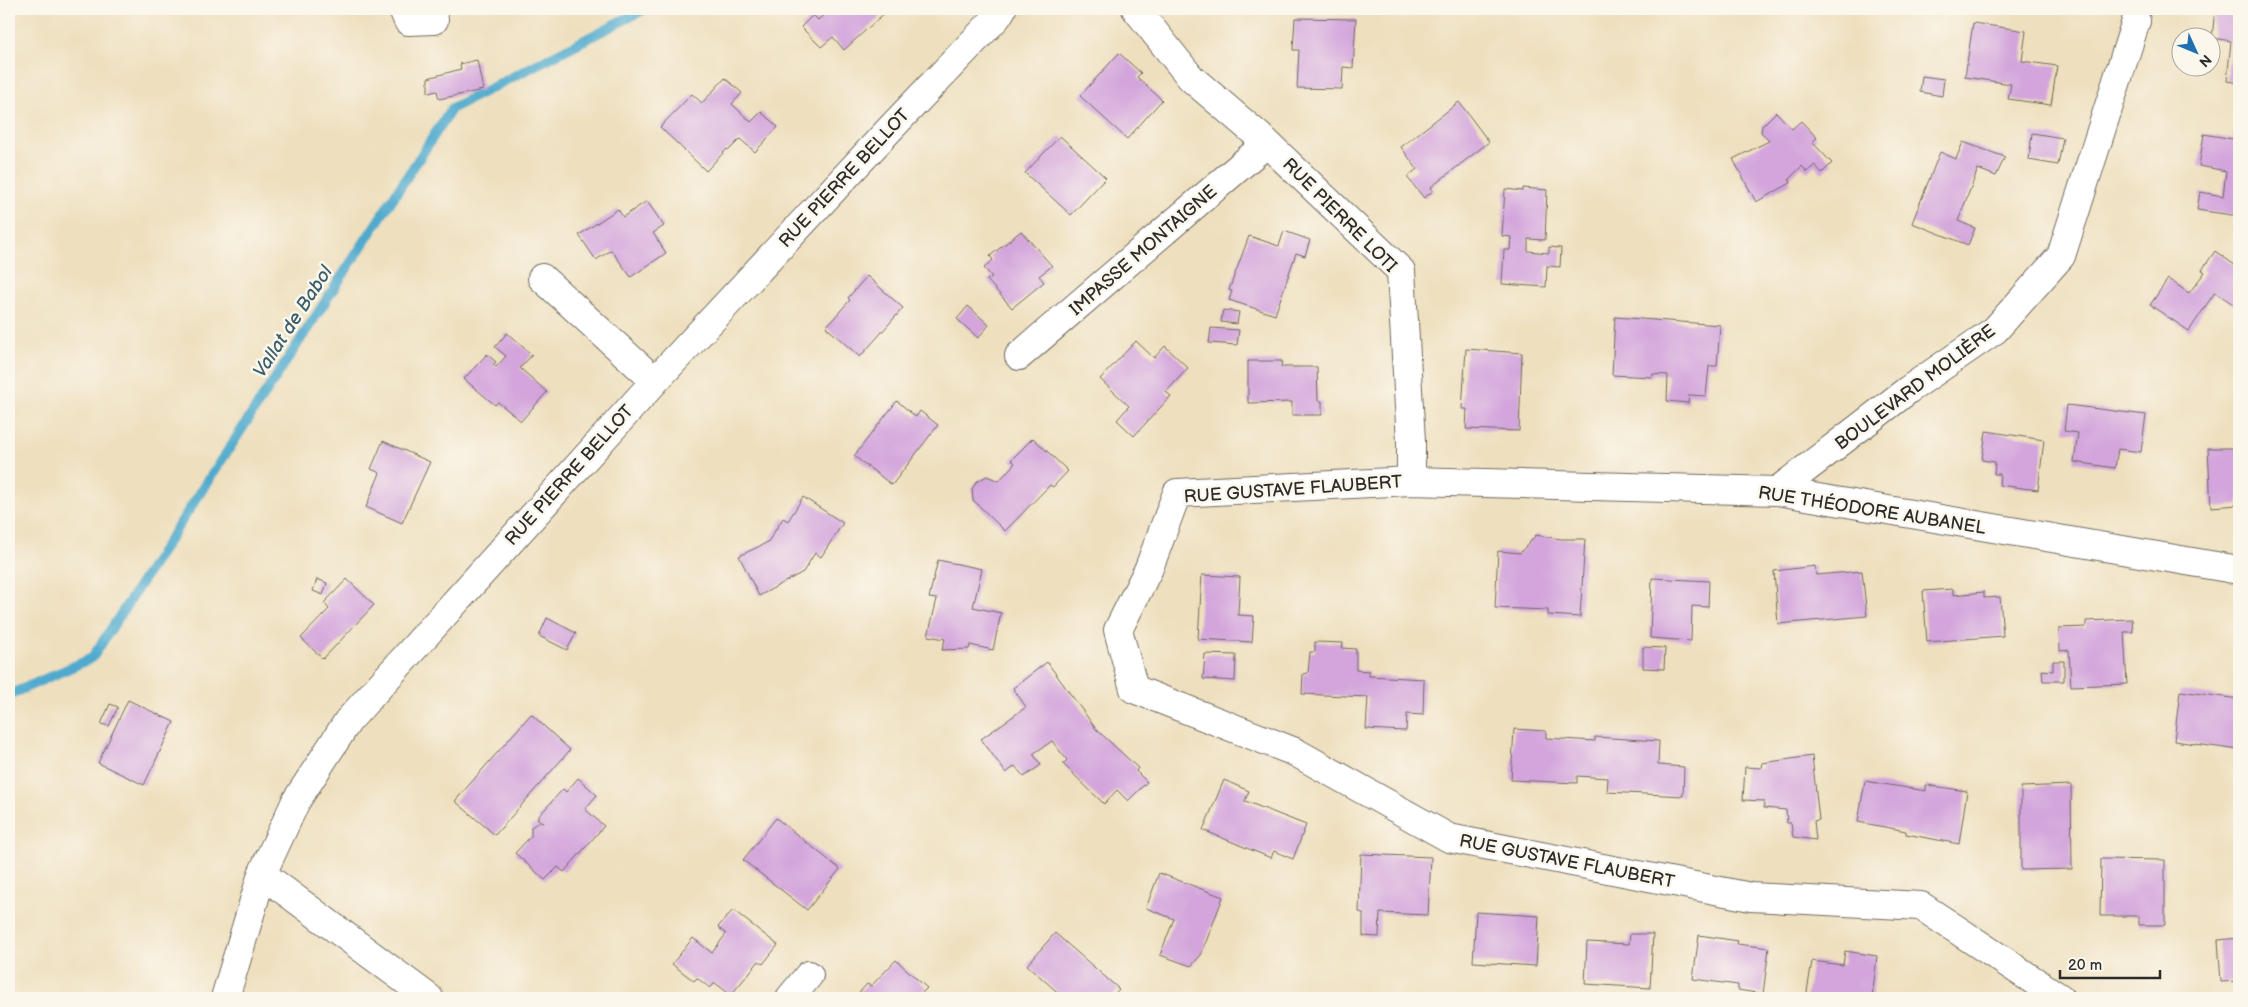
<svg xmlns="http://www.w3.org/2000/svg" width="2248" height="1007" viewBox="0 0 2248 1007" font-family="'Balsamiq Sans',sans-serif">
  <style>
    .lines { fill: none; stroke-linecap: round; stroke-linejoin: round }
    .stream { stroke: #50aacd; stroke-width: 10 }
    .building { fill: #d3a5dc }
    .minor-casing { stroke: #6f6a5e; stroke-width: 30 }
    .minor { stroke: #fff; stroke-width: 28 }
    .labels { text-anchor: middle; stroke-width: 5; stroke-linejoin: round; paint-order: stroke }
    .street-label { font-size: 18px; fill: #2b2b2b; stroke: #fbf7ec }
    .water-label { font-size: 19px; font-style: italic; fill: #3a5e6c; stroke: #fbf7ec }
  </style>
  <rect width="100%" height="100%" fill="#fbf7ec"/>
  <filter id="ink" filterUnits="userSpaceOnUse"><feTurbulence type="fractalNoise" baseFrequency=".02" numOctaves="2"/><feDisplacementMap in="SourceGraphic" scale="10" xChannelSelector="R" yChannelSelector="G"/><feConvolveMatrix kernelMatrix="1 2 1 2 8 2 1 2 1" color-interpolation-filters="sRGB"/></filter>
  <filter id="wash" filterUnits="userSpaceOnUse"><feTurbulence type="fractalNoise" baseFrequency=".0096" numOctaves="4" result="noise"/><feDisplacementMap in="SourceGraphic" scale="20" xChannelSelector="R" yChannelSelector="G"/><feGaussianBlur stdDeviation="1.12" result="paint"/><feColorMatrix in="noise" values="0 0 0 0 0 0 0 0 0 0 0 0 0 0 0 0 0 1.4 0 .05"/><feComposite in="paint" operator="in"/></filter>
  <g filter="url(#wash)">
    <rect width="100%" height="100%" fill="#eedfbe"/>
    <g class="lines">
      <path class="stream" d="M9 695 92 658 452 108 645 9"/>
    </g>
    <g id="blocks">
      <path class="building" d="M830 9H889L844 50 833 37 821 47 801 27 813 15 818 20Z
        M2215 9 2239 12V83L2227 81 2231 41 2212 38Z
        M1295 18 1356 19 1353 68 1343 67 1342 89 1297 88 1299 50H1293Z
        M1973 23 2026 31 2022 61 2057 66 2051 105 2008 99 2011 84 1965 77Z
        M1119 53 1141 73 1137 77 1162 100 1127 139 1080 96Z
        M477 60 483 90 439 99 437 91 428 93V78L461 69 460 64Z
        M1922 76 1944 79 1942 96 1920 92Z
        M725 78 742 93 732 104 751 122 761 112 778 127 755 152 740 139 729 150 727 149 706 171 660 127 692 94 702 103Z
        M1459 102 1489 142 1431 187 1433 191 1424 198 1407 177 1417 169 1401 147Z
        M1776 112 1792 129 1801 121 1817 138 1812 142 1832 163 1822 173 1815 165 1807 172 1802 166 1789 179 1791 183 1756 202 1733 159 1769 141 1761 132 1762 126Z
        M2236 124 2239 125V216L2197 210 2200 192 2223 196 2226 171 2199 166 2204 134 2233 139Z
        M2032 133 2063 138 2058 165 2029 160Z
        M1060 136 1106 178 1071 215 1025 173Z
        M1963 142 2005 157 1996 176 1978 169 1958 221 1975 228 1968 245 1912 223 1940 152 1956 159Z
        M1523 188 1547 190 1545 240 1528 239V251L1549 253V247L1561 248 1560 267 1547 266 1546 287 1502 284 1504 250H1510L1511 237 1502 236 1505 189 1523 191Z
        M647 201 664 226 653 233 666 253 631 277 611 250 596 260 579 235 618 209 623 217Z
        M1021 231 1052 266 1039 276 1044 282 1012 308 987 280 992 277 984 268 993 260 990 256Z
        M1284 231 1310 240 1305 256 1296 253 1275 315 1229 300 1232 291 1229 290 1249 236 1279 246Z
        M2215 251 2239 268V301L2236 306 2215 292 2189 331 2150 305 2168 279 2189 293 2205 272 2202 270Z
        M867 276 903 308 860 357 826 327 850 300 848 298Z
        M968 306 989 325 978 338 957 319Z
        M1223 310 1239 312 1237 324 1221 322Z
        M1615 317 1720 325 1717 366H1709L1706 396 1689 395 1688 403 1667 401 1668 375 1653 374 1652 377 1612 375Z
        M1211 328 1239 330 1237 345 1209 343Z
        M507 333 532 355 520 368 547 392 521 421 498 402 495 405 464 379 487 354 496 362 493 365 496 367 506 356 495 347Z
        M1136 341 1154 358 1165 346 1188 368 1166 392 1171 396 1134 436 1117 420 1129 406 1100 379Z
        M1466 349 1522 353 1519 431 1466 429 1467 409H1462Z
        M1248 361H1282L1281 367H1317L1318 401H1322V415H1292V402L1248 403Z
        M897 401 916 417 920 411 938 425 892 485 854 456Z
        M2067 405 2146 415 2141 452 2118 449 2115 468 2074 462 2078 433 2064 431Z
        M1986 431 2044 440 2038 490 1999 485 2000 474H1994L1995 462 1982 460Z
        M1033 438 1068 471 1053 487 1050 485 1005 531 973 500 972 489 976 482 987 476 999 481 1015 463 1011 460Z
        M383 441 430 462 402 523 366 507 380 473 371 469Z
        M2208 448H2239V505L2211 507Z
        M803 497 843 523 821 557 815 553 803 572 759 596 739 556 768 542 783 518 788 521Z
        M1536 535 1561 539H1585L1580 617 1548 615V610L1495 608 1498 551 1520 553Z
        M938 560 982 569 973 607 1001 613 993 650 970 645 969 649 942 650 945 639 928 636 937 599 929 598Z
        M1815 566 1816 575 1862 571 1867 616 1778 624 1774 571Z
        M1202 575 1240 577 1238 615 1254 616 1252 642 1198 639Z
        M1652 578 1709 581 1708 607 1692 606 1691 641 1650 638Z
        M317 579 327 583 323 595 313 591Z
        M347 579 374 605 323 659 301 638 329 609 324 603Z
        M1953 589V595L1984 592V598L2000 597 2003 636 1927 642 1923 591Z
        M547 618 576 633 567 650 539 636Z
        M2132 619 2133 632H2124L2127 684 2071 686 2069 650 2060 651 2059 628 2086 627V621Z
        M1315 642 1343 643 1342 648 1356 649V670L1369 671V676L1424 679 1423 715 1407 714 1406 731 1366 729 1368 697 1302 694 1303 674 1308 673 1310 652H1315Z
        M1643 647 1665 648 1664 669 1643 668Z
        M1205 654 1236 655 1235 681 1203 679Z
        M2053 661H2064V681H2043L2042 670 2053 671Z
        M1047 662 1096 729 1138 768 1136 771 1147 782 1128 801 1117 790 1104 804 1063 764 1067 760 1052 741 1033 754 1041 765 1024 777 1015 766 1006 773 981 739 1026 707 1013 688Z
        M2180 691 2239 699V750L2174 741Z
        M128 700 174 722 144 785 98 763Z
        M110 704 118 707 109 726 101 724Z
        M531 714 570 750 495 835 455 801Z
        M1514 729 1546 731V738L1595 741V737L1659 741 1658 765 1684 767 1683 796 1607 792 1608 778 1577 776V783L1511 780Z
        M2238 754H2239V767L2236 766Z
        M1812 756 1819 820 1814 821 1816 840 1793 837 1791 823H1787L1786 810 1764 808V801L1743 800 1745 767 1761 768 1762 763Z
        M578 778 597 795 585 809 604 826 564 872 558 867 545 880 515 853 531 836V827L539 822 543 823 537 818 563 789 566 792Z
        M1224 780 1249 791 1245 801 1306 825 1293 859 1274 851 1271 858 1203 830Z
        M1865 781 1926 791V785L1967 791 1959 844 1906 834V831L1858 822Z
        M2071 785 2072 869 2021 870V787Z
        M776 818 840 869 807 910 743 860Z
        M1361 854 1431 857 1428 915 1380 913 1379 937 1363 936V913L1359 912Z
        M2101 859 2165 860V925H2139V916H2100Z
        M1159 873 1223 897 1201 955 1191 966 1160 955 1174 919 1146 908Z
        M733 910 778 945 763 964 759 961 731 995 715 983 710 988 697 978 694 981 672 964 693 938 712 953 726 934 718 927Z
        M1476 912 1539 916 1536 966 1473 962Z
        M1055 933 1119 989 1111 998H1064L1027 965Z
        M1630 934H1653L1650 988 1585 984 1587 942 1629 944Z
        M1699 935 1738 941 1737 944 1769 948 1763 994 1738 990V985L1693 979Z
        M2239 938V981L2221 982 2218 940Z
        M1845 951 1877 956 1872 998H1806L1812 961 1843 965Z
        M896 960 927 988 917 998H857L856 996 867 984 871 986Z"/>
    </g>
  </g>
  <g filter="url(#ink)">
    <use href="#blocks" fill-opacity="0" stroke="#6f6a5e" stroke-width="1"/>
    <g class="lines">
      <g class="minor-casing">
        <path id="minor" d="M403 9 408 21 434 20
          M1136 9 1191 78 1267 143 1401 271 1411 441V481
          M542 278 655 381
          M1019 356 1267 143
          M1777 491 1908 390 1995 330 2061 256 2136 21
          M262 874 429 998
          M225 998 262 874 296 801 348 721 655 381 888 131 997 17 1002 9
          M790 998 809 975
          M2060 998 1921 906 1751 897 1449 838 1295 752 1134 689 1118 630 1149 568 1177 493 1411 481 1777 491 2239 570"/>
      </g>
      <use href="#minor" class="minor"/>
    </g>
  </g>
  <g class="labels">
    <g class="street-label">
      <text transform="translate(844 178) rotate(-47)" y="6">RUE PIERRE BELLOT</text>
      <text transform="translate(1340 215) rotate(45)" y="6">RUE PIERRE LOTI</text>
      <text transform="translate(1143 250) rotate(-41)" y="6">IMPASSE MONTAIGNE</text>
      <text transform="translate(1915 387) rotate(-37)" y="6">BOULEVARD MOLIÈRE</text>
      <text transform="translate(569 475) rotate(-48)" y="6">RUE PIERRE BELLOT</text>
      <text transform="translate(1293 489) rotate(-4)" y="6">RUE GUSTAVE FLAUBERT</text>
      <text transform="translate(1872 510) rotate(9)" y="6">RUE THÉODORE AUBANEL</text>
      <text transform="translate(1567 861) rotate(11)" y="6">RUE GUSTAVE FLAUBERT</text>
    </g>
    <g class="water-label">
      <text transform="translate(292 321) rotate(-57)" y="7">Vallat de Babol</text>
    </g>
  </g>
  <rect width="2248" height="1007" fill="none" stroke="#fbf7ec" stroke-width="30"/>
  <g transform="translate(2196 52) rotate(134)"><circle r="24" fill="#fbf7ec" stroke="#a8a59f"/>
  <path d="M0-4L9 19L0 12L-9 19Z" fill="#1f6fb2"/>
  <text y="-8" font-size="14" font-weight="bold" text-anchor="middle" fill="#2b2b2b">N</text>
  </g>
  <path d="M2060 970v8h100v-8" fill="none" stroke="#2b2b2b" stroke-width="2.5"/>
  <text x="2068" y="970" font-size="15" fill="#2b2b2b" stroke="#fbf7ec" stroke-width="4" paint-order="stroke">20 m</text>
</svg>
